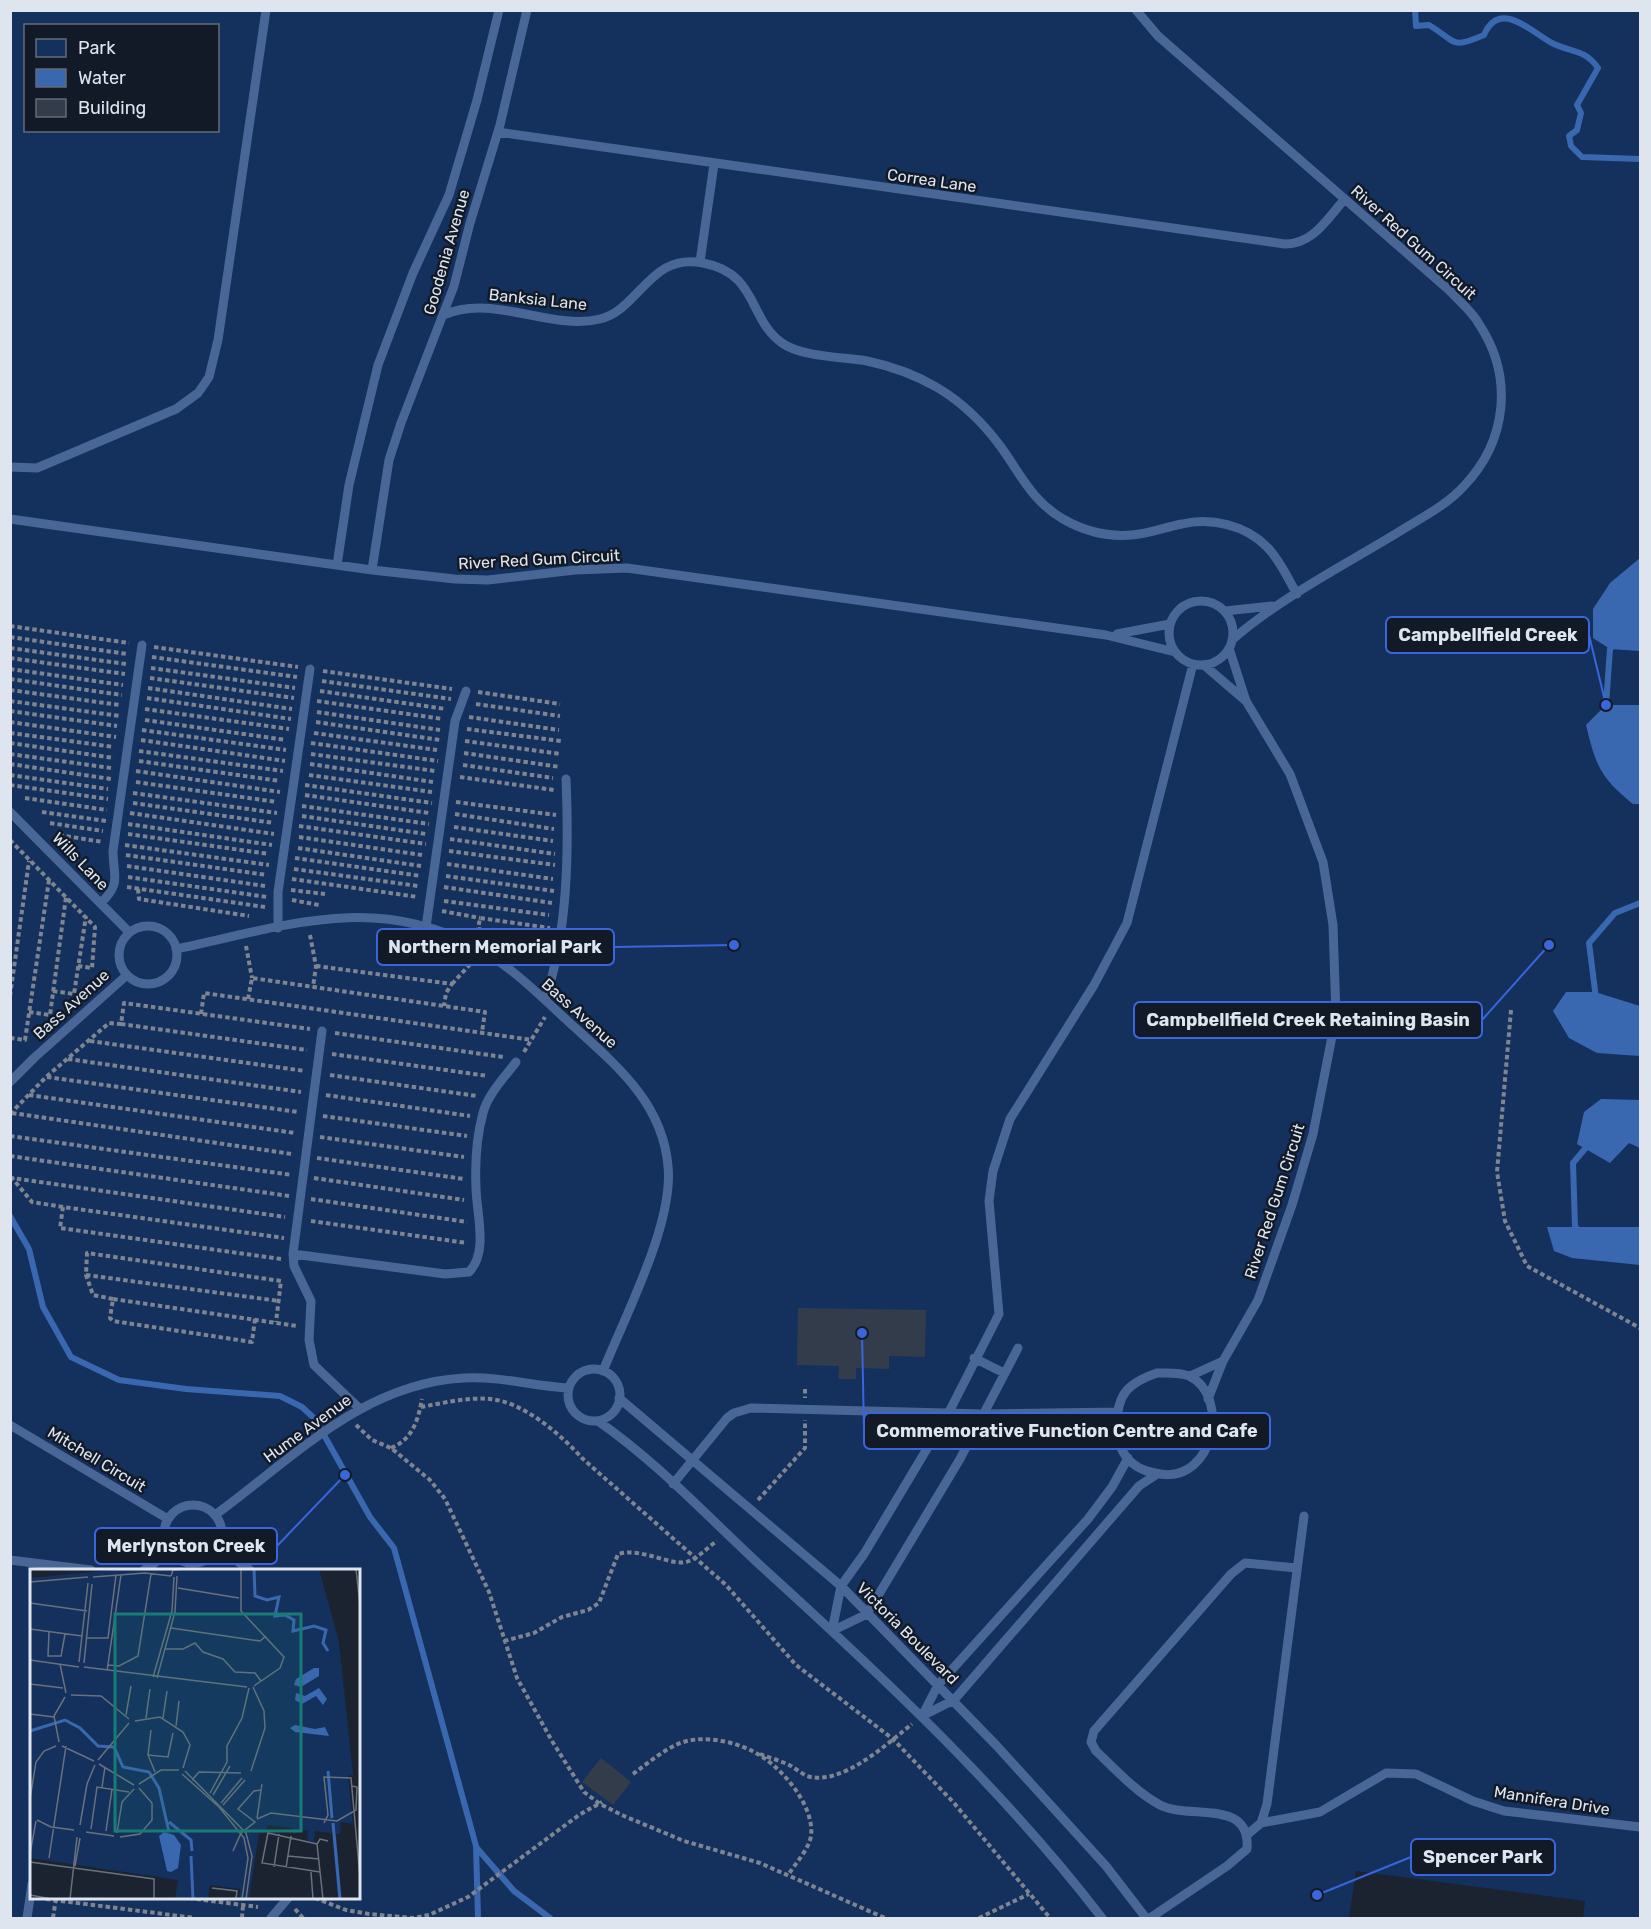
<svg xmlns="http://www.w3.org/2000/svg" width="1651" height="1929" viewBox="0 0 1651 1929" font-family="Rubik,sans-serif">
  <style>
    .green { fill: #14305d; fill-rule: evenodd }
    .water { fill: #3a68b0 }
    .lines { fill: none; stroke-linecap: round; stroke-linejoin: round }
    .stream { stroke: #3a68b0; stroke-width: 6 }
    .building { fill: #333c4b }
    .path { stroke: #7e8590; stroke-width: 4; stroke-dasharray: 4.5 3; stroke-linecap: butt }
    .lane { stroke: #496796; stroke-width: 9 }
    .labels { text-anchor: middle; stroke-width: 5; stroke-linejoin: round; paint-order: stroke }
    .street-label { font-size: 16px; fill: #dfe5ee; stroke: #121a27 }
    .inset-river { fill: none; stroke: #3a68b0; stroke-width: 3 }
    .inset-road { fill: none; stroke: #69717d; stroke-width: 1.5 }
    .view { fill: #197c74; fill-opacity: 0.15; stroke: #197c74; stroke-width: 3 }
    .inset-edge { fill: none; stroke: #dfe5ee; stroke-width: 3 }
    .leader { fill: none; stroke: #3a65db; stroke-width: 2 }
    .callout-dot { fill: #3a65db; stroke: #121a27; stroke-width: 2 }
    .callout { fill: #121a27; stroke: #3a65db; stroke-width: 2 }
    .callout-label { font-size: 18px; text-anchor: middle; font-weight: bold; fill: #dfe5ee }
  </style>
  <rect width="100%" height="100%" fill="#1b2331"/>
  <path class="green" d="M11 11H1640V1918H1583L1585 1901 1356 1871 1349 1918H11ZM26 26H218V130H26ZM32 1570H358V1898H32Z"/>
  <path class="water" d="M1640 558V651L1610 649 1593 638V609L1610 583Z
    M1606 705H1640V804H1633C1600 777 1596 766 1586 725Z
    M1566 992H1595L1640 1006V1056L1597 1053 1569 1038 1553 1011Z
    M1601 1099 1640 1100V1148L1629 1143 1610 1163 1577 1144 1584 1112Z
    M1547 1227H1640V1265L1572 1258 1554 1251Z"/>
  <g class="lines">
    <path class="stream" d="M1415 10 1416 26 1429 25C1456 41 1450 50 1484 35 1499 0 1528 29 1550 42 1570 53 1584 48 1598 68L1577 105 1581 113 1577 130 1569 136 1571 146 1582 157 1640 159
      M1609 711 1606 705 1610 649 1616 643
      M1596 998 1589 943 1615 913 1640 903
      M10 1216 29 1249 43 1307 71 1357 119 1380 186 1389 280 1396 302 1407 315 1419 370 1517 394 1548 476 1846 478 1918
      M1580 1231 1575 1227 1573 1163 1589 1144
      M476 1847 514 1891 550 1918"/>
  </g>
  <path class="building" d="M798 1308 926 1310 925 1357 889 1356V1369L856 1368V1379H838L839 1366 797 1365Z
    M601 1758 631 1782 613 1805 582 1782Z"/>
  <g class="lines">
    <path class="path" d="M10 626 129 643
      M10 637 127 654
      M154 647 298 667
      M10 648 126 664
      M152 657 297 677
      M10 658 125 674
      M151 668 295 688
      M10 669 123 685
      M323 671 452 689
      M150 678 294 698
      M10 679 122 695
      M322 681 451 699
      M148 688 292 709
      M10 690 120 705
      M320 691 446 709
      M478 692 560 704
      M147 698 291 719
      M10 701 120 716
      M317 701 443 719
      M476 704 560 716
      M145 709 289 729
      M10 711 117 726
      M317 712 440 730
      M469 717 559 730
      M145 720 286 740
      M10 722 116 737
      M316 722 440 740
      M467 729 561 741
      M142 730 286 750
      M10 733 114 747
      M314 733 437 750
      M141 740 285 761
      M465 741 561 754
      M10 743 114 758
      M311 743 438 761
      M139 751 283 771
      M464 753 560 767
      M10 754 111 768
      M311 754 435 771
      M139 761 280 781
      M10 764 111 779
      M310 764 433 782
      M463 765 553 778
      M136 771 280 792
      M10 775 108 789
      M309 775 432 792
      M460 777 554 790
      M136 782 277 802
      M10 785 108 799
      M305 785 432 803
      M133 793 277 813
      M305 795 429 813
      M25 798 107 810
      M456 802 556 815
      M133 803 274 823
      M302 806 429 824
      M42 812 106 821
      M130 813 274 834
      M455 814 554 829
      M302 816 426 834
      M50 823 103 831
      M128 824 272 845
      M299 826 426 844
      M454 827 553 841
      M128 834 269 854
      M59 835 103 842
      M299 837 422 855
      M450 839 555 854
      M10 840 95 927 92 968 78 966
      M125 845 269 865
      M298 848 421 866
      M449 851 555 865
      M126 855 267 875
      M295 858 421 876
      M447 864 553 879
      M127 866 265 886
      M294 869 418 886
      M446 876 554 891
      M128 877 267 897
      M292 879 418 897
      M127 887 265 907
      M444 887 552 903
      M138 889 139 899 249 916
      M291 890 325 894
      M292 900 319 905
      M444 901 549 915
      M442 911 480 918
      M511 934 478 929 480 918 550 928
      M310 935 316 966 313 987
      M246 946 252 978
      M532 950 531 962 542 964
      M545 952 510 947 511 934 548 939
      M316 966 452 984 446 993 444 1006
      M452 984 473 961
      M53 991 74 994 86 916
      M10 996 29 861
      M248 999 252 978 485 1012 482 1032
      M1511 1010 1497 1172 1505 1221 1527 1266 1640 1328
      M29 1012 50 1015 66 897
      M201 1014 204 993 532 1040
      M121 1024 307 1050
      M335 1033 503 1057
      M10 1038 25 1040 49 880
      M90 1041 305 1071
      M524 1052 545 1017
      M332 1054 488 1076
      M68 1059 301 1092
      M330 1075 477 1096
      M47 1077 298 1112
      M29 1095 295 1133
      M326 1095 470 1116
      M12 1113 292 1154
      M10 1114 46 1077 109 1023 121 1024 124 1003 310 1029
      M323 1116 467 1136
      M10 1136 292 1175
      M320 1137 464 1157
      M10 1156 289 1196
      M317 1158 464 1179
      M314 1178 464 1200
      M311 1199 467 1222
      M63 1207 32 1202 12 1178 285 1217
      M311 1221 467 1243
      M281 1259 60 1228 63 1207 284 1238
      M86 1275 279 1301
      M113 1299 93 1295 86 1275 87 1253 281 1281 276 1322
      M255 1319 252 1342 113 1321 110 1318 113 1299 297 1326
      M805 1389V1398
      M421 1407C443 1403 468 1397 490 1399 524 1402 561 1435 583 1459L726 1585 796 1665 893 1739 954 1803 1050 1918
      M356 1425 372 1440 391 1448 430 1480 445 1499 489 1592 517 1678 552 1741 584 1792 600 1804 624 1816 684 1841 760 1863 885 1918
      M391 1448C413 1439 418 1420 422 1399
      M758 1500 805 1448V1420
      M504 1641 534 1633 562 1617 588 1610 599 1603 618 1554C643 1547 673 1568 689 1561 699 1557 708 1547 717 1541
      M760 1754C770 1758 782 1761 791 1766 796 1769 801 1773 807 1776 841 1787 888 1743 912 1724
      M633 1774C650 1762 667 1746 687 1741 708 1736 736 1742 754 1752 780 1765 815 1805 811 1836 809 1849 795 1864 788 1875
      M189 1898 258 1907
      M315 1898 346 1910 369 1914 413 1918 429 1915 468 1897 579 1815 602 1802
      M46 1899 195 1918
      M295 1909 303 1918
      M53 1918 56 1898
      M242 1918 243 1905
      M979 1918 1029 1894"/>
    <path class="lane" d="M1136 10 1158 36 1449 290C1459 301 1472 311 1479 324 1514 377 1507 441 1464 486 1446 506 1419 519 1397 533 1341 567 1282 597 1233 639
      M498 132 1285 244C1313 244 1327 219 1344 200
      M700 262 714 164
      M444 315C492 293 551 331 600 319 640 309 650 252 703 263 758 273 748 319 782 343 801 357 843 357 867 361 891 366 916 375 938 388 963 403 984 424 1001 447 1021 475 1032 501 1063 519 1084 531 1109 537 1132 535 1149 534 1165 527 1182 524 1210 517 1246 525 1267 547 1280 560 1288 579 1297 594
      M10 467 37 468 176 409 198 393 209 377 218 340 266 10
      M10 519 372 570 455 579 488 580 575 570 627 568 1106 635 1175 652
      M337 565 349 485 378 365 413 273 449 195 477 100 499 10
      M372 570 389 460 401 423 454 286 470 223 500 125 527 10
      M1169 633a32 32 0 1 1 64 0a32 32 0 1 1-64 0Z
      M1225 611 1272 606
      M1117 634 1170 624
      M1204 665 1246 701
      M10 812 129 932
      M101 903C122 882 113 876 113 851L142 645
      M119 955a29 29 0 1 1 58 0a29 29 0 1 1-58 0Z
      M426 927 455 721 466 691
      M278 928V892L310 669
      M176 949C282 927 373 892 476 947 515 968 548 1004 581 1033 622 1070 663 1107 668 1166 674 1223 625 1316 603 1371
      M545 1000C568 932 569 852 566 779
      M322 1031 293 1254 294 1266 311 1301 309 1340 314 1365 359 1408
      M10 1082 34 1058 127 975
      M293 1254 445 1274 469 1272C489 1252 476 1212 476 1187 475 1164 477 1135 483 1113 488 1094 504 1078 516 1062
      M974 1358 1004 1373
      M568 1395a26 26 0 1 1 52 0a26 26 0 1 1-52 0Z
      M1157 1373C1167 1373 1180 1372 1189 1376 1231 1396 1214 1483 1160 1474 1148 1472 1137 1469 1128 1459 1119 1449 1117 1438 1117 1425 1117 1394 1128 1383 1157 1373Z
      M1190 1376 1223 1361
      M619 1398 841 1586 996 1745 1106 1866 1146 1918
      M1208 1399 1223 1361 1258 1300 1292 1205 1313 1134 1336 1016 1333 925 1323 862 1290 774 1246 701 1229 648
      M598 1421C657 1462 708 1517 761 1566 882 1676 1003 1789 1102 1918
      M10 1425 168 1519
      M673 1484 727 1418 734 1413 751 1408 984 1414 1117 1412
      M164 1534a29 29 0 1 1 58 0a29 29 0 1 1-58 0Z
      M215 1515C292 1459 363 1383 464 1378 499 1376 533 1386 569 1388
      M218 1548 250 1570
      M10 1560 91 1570
      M144 1570 171 1552
      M832 1631 841 1586 864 1554 949 1412 999 1314 989 1201 993 1171 1010 1119 1094 985 1127 923 1193 664
      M832 1631 867 1614 960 1459 1018 1348
      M922 1716 954 1700 1139 1486 1157 1474
      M922 1716 938 1685 1088 1519 1112 1487 1128 1458
      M1261 1823 1320 1812 1386 1773 1416 1774 1473 1801 1504 1811 1640 1827
      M1248 1834 1261 1823 1267 1804 1304 1516
      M27 1918 32 1884
      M271 1918 288 1898
      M1150 1918 1227 1866 1247 1849C1251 1798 1190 1820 1160 1805 1136 1792 1116 1770 1096 1751L1091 1742 1094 1731 1231 1574 1245 1563 1297 1568"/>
  </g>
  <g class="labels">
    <g class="street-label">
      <text transform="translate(932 180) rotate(8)" y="6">Correa Lane</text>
      <text transform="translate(1414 242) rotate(42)" y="6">River Red Gum Circuit</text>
      <text transform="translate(446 252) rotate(-74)" y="6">Goodenia Avenue</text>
      <text transform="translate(538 299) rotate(6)" y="6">Banksia Lane</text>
      <text transform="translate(539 559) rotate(-3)" y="6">River Red Gum Circuit</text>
      <text transform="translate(81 861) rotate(46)" y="6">Wills Lane</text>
      <text transform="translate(71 1004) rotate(-42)" y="6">Bass Avenue</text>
      <text transform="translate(580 1013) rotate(42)" y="6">Bass Avenue</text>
      <text transform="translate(1274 1201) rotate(-72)" y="6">River Red Gum Circuit</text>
      <text transform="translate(307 1428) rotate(-36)" y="6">Hume Avenue</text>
      <text transform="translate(97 1459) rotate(31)" y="6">Mitchell Circuit</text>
      <text transform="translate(908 1633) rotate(45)" y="6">Victoria Boulevard</text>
      <text transform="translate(1552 1800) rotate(9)" y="6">Mannifera Drive</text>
    </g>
  </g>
  <g transform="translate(30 1569)">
    <rect width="330" height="330" fill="#1b2331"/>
    <path d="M92 0H289L309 73 323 207 318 206 323 255 311 253 310 265H306L312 330H308L302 264 285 262 284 273 278 272 277 261 263 265V259L238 256 234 264H229L219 330H209L210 320 180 316 178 330H145L148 311 0 289V9Z" fill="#14305d"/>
    <path d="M284 99H289V107L271 118 264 116 266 110ZM289 119 297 130 293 136 286 127 272 135 265 131 266 124 275 127ZM265 156 285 160 295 158 299 167 265 163 260 159ZM134 263 144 266 151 276 148 299 141 303 137 302 129 267Z" fill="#3a68b0"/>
    <path class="inset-river" d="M224 0 225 27 237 31 249 28 245 47 255 46 264 51 263 62 284 57 296 61 293 74 298 82M0 162 35 151 50 159 68 177 84 178 93 198 119 203 129 219 139 263M298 202 302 249M139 253 161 271 162 282M303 254 310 330M161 287 163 330"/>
    <path class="inset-road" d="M211 0V42L254 88 250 99 224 117M326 0 330 36M141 7 143 1 156 0M63 8 115 4 141 7M0 13 58 8M148 19 209 29M0 34 57 42M141 59 230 72 236 67M0 60 52 67M19 63 18 87H31L35 65M56 69H78L86 6M135 80H153L165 74 173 83 193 90 205 103 225 104 231 112M0 91 49 98M49 93 58 14M54 94 62 15M30 95 36 124M78 96 89 97 108 87 121 5M54 98 217 118M77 102 91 6M123 108 142 42 144 8M127 109 145 43 147 7M0 115 33 119M41 126 71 127 99 150M0 145 24 148M96 146 101 117M116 149 120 120M133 149 137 122M105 152 130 148 153 163 160 176 153 199M146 157 149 132M121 161 118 186 125 203M29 173 24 147 35 128M32 177 64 192M118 186 138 188 143 164M68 191 99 154M69 195 104 216M155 202 216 264 222 287 216 330M221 202 235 159 234 142 223 118M152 205 189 238 214 269 218 289 212 330M162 211 169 203 211 204M109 215 131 201H149M72 218 75 198M180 224 197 193V177L212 149 219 119M183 226 200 197M0 230 6 193 14 182 26 177M191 234 212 209M193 236 215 211M227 249 232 215M227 250 241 244 307 252 326 241 327 218 322 217M7 251 21 258 44 261M294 254 298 246 294 208 321 209 330 308M50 256 57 215 65 196M61 260 67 218 99 223M76 262 82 220M56 263 84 267M87 264 92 233 104 220M90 268 110 265 122 251V234L109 219M287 275 238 264 232 294 290 303M203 282 211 264 225 253 208 240 224 222 231 221M0 285 6 252M258 287 289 290M19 289 36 177M0 293 124 310V330M45 297 50 269M244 298 249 265M256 299 261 267M281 303 283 330M182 319 207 322 206 330M0 326 22 330M40 330 47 268M293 330 287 275 290 270 298 272"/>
    <path class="view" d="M85 45H271V262H85Z"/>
    <rect width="330" height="330" class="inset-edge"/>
  </g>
  <path class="leader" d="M1606 705L1589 635M734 945L614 947M1549 945L1482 1020M862 1333L864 1431M345 1475L277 1546M1317 1895L1411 1857"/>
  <g class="callout-dot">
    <circle cx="1606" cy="705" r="6"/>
    <circle cx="734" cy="945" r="6"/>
    <circle cx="1549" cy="945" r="6"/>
    <circle cx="862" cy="1333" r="6"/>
    <circle cx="345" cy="1475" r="6"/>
    <circle cx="1317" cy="1895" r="6"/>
  </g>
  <g class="callout">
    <rect x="1386" y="617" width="203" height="36" rx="6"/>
    <rect x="377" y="929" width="237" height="36" rx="6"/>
    <rect x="1134" y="1002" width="348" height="36" rx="6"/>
    <rect x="864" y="1413" width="406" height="36" rx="6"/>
    <rect x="95" y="1528" width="182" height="36" rx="6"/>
    <rect x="1411" y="1839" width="144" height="36" rx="6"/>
  </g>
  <g class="callout-label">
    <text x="1488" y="641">Campbellfield Creek</text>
    <text x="495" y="953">Northern Memorial Park</text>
    <text x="1308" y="1026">Campbellfield Creek Retaining Basin</text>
    <text x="1067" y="1437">Commemorative Function Centre and Cafe</text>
    <text x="186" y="1552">Merlynston Creek</text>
    <text x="1483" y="1863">Spencer Park</text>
  </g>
  <rect width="1651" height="1929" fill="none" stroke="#dfe5ee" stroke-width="24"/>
  <rect x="24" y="24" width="195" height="108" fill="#121a27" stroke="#646b77" stroke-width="1.5"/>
  <rect x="36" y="39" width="30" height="18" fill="#14305d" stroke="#646b77" stroke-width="1.5"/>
  <text x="78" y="54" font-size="18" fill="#dfe5ee">Park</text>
  <rect x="36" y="69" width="30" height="18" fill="#3a68b0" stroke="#646b77" stroke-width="1.5"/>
  <text x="78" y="84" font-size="18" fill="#dfe5ee">Water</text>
  <rect x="36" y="99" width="30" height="18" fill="#333c4b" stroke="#646b77" stroke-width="1.5"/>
  <text x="78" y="114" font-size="18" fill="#dfe5ee">Building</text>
</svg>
